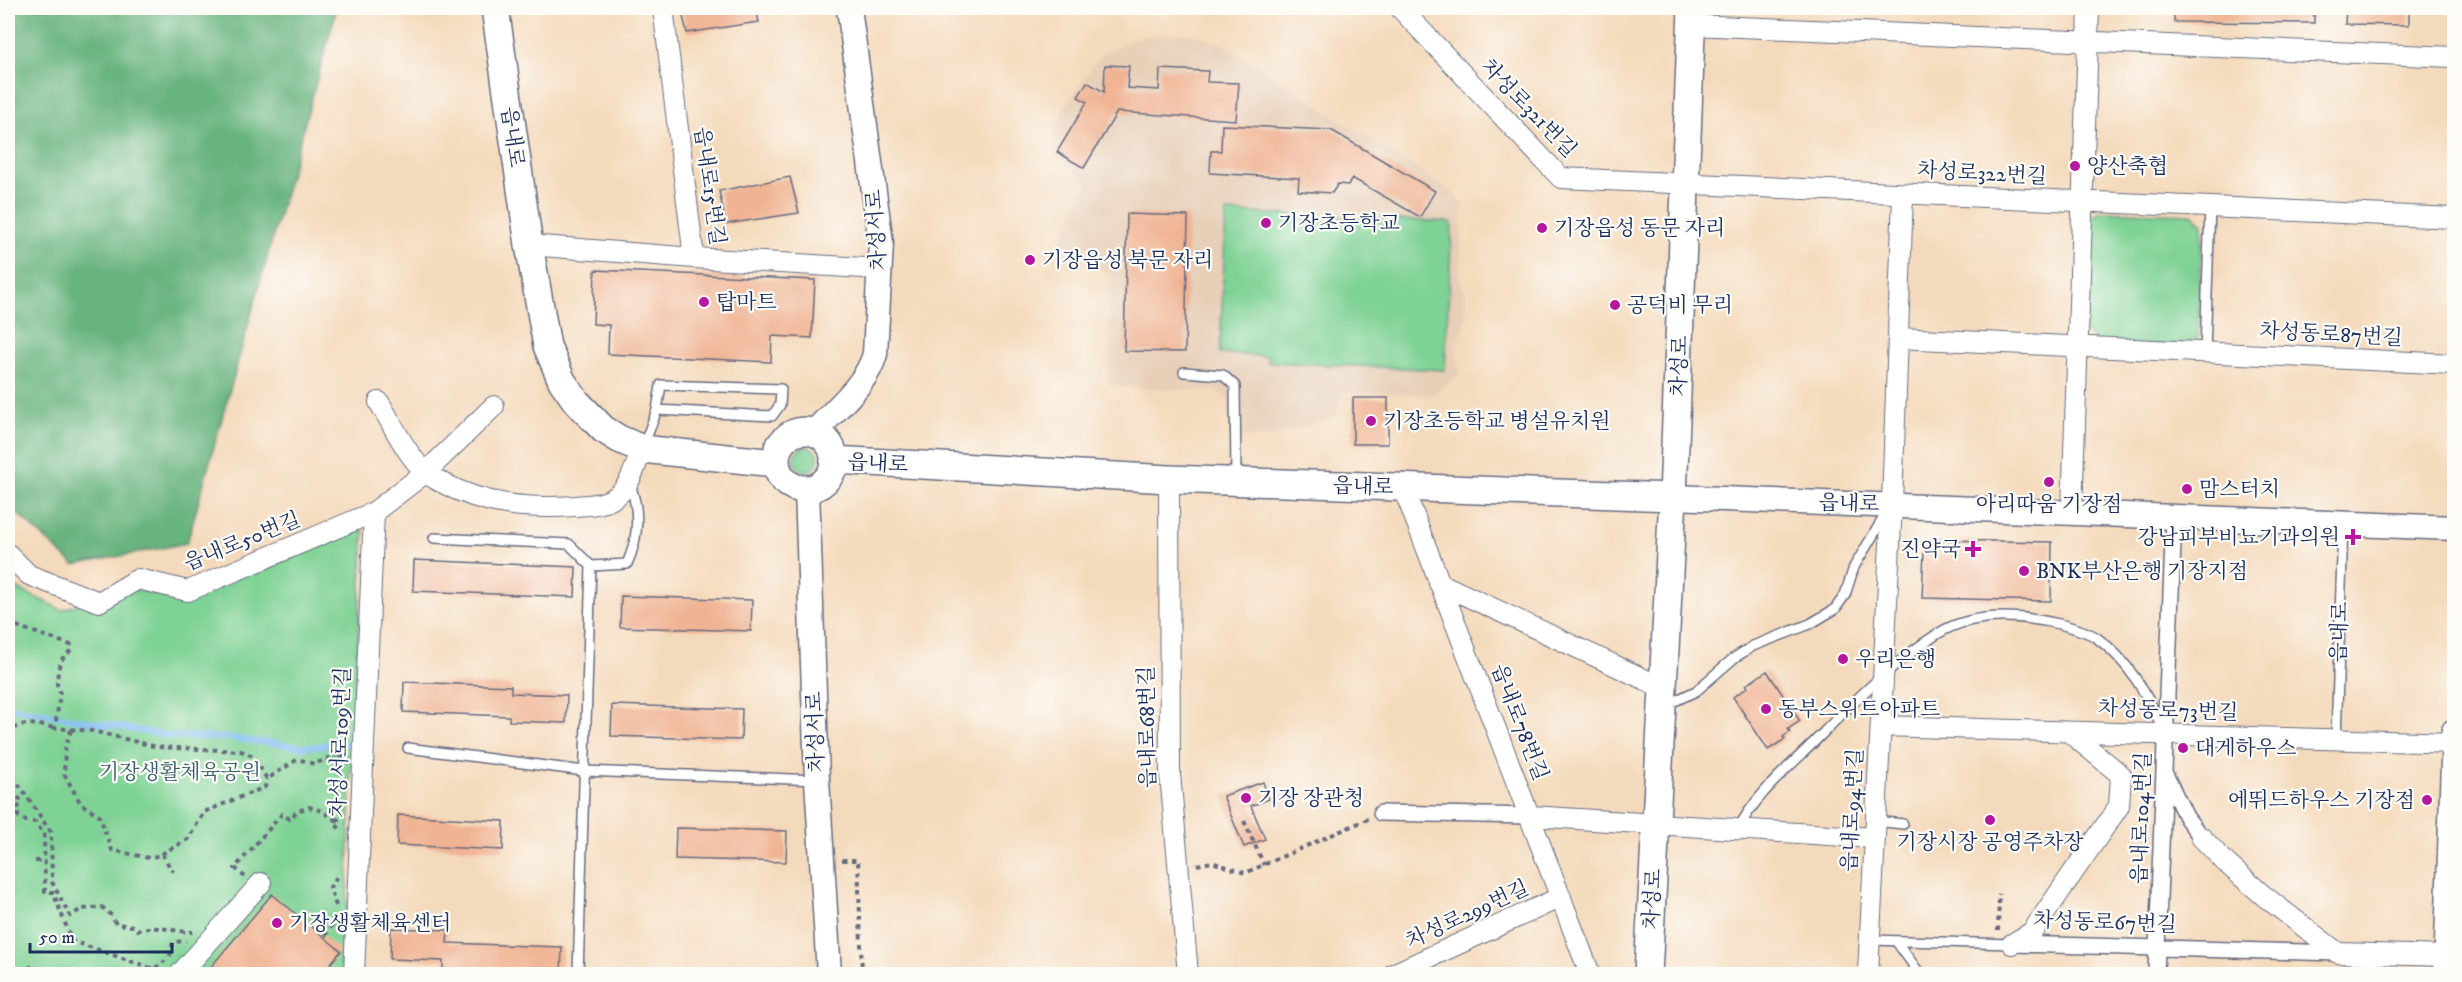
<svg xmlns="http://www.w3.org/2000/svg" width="2462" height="982" viewBox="0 0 2462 982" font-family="'IM FELL DW Pica','Noto Serif KR',serif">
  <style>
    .built { fill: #e7cfb8 }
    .green { fill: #7fd295; stroke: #4d807a; stroke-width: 1.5 }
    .forest { fill: #67b47e; stroke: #41726e; stroke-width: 1.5 }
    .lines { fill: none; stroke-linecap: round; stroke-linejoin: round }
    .stream { stroke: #84bcf5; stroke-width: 6 }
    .building { fill: #f0b393 }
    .service-casing { stroke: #676b7f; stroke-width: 12 }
    .pedestrian-casing { stroke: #676b7f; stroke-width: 18 }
    .minor-casing { stroke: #676b7f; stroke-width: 22 }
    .tertiary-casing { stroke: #676b7f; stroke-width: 27 }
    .secondary-casing { stroke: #676b7f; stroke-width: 30 }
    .path { stroke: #676b7f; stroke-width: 4; stroke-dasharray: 4.5 4.5; stroke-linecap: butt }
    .service { stroke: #fff; stroke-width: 9 }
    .pedestrian { stroke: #fff; stroke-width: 15 }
    .minor { stroke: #fff; stroke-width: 20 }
    .tertiary { stroke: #fff; stroke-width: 24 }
    .secondary { stroke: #fff; stroke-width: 27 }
    .poi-dot { fill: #b5179e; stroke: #fdfcf7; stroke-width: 2 }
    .labels { text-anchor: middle; stroke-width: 4.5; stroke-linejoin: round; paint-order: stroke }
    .street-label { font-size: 21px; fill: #1b2f5e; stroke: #fdfcf7 }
    .poi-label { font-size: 21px; fill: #1b2f5e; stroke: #fdfcf7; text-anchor: start }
    .park-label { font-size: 21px; fill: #39606e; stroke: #fdfcf7 }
  </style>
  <rect width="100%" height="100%" fill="#fdfcf7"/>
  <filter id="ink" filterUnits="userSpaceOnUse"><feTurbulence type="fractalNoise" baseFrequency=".0167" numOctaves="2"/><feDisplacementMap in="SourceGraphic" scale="12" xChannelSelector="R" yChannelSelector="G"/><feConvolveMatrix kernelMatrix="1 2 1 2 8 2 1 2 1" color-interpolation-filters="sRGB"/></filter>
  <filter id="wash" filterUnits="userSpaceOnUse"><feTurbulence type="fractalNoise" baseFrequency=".008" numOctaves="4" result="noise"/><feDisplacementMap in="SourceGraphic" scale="24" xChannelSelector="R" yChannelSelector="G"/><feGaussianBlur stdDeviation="1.35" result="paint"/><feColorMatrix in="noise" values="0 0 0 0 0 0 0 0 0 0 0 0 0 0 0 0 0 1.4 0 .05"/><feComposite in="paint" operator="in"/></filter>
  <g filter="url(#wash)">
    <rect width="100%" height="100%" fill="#f4dabc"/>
    <path class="built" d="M1183 33 1207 38 1222 44 1451 191 1463 204 1460 277 1465 297V324L1455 346 1460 373 1433 395 1340 391 1338 415 1277 437 1230 438 1228 399 1217 392 1109 386 1110 276 1061 241 1087 184 1052 150 1055 129 1065 106 1100 55 1133 39 1159 34Z"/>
    <path class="green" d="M2100 211 2192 214 2203 224 2198 338 2187 345 2098 344 2084 330 2088 220Z
      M1226 212 1452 222 1445 370 1268 362V356L1220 354Z
      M794 459a12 12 0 1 1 24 0a12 12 0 1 1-24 0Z
      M364 529 352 742 345 974H8V578L18 589 62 610 125 587 178 599Z"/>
    <path class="forest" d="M8 8H337L187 543 74 565 8 505Z"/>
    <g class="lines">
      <path class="stream" d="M8 707 169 736 228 738 304 747 356 743"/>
    </g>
    <g id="blocks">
      <path class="building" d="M681 8H756L759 22 687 33Z
        M2174 8H2314V23L2174 22Z
        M2346 8H2409V25L2345 24Z
        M1105 65 1129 66 1127 88 1159 90 1160 69 1208 71 1207 82 1239 83 1236 120 1117 112 1084 168 1057 152 1087 102 1078 97 1087 82 1104 92Z
        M1222 125 1331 130 1435 191 1420 217 1352 178 1348 185 1338 184 1332 193 1298 191 1299 178 1210 173 1211 151H1221Z
        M790 177 799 213 726 224 719 191Z
        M1127 214 1188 216 1185 352 1124 351Z
        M595 270 815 280 812 338 772 336 771 362 608 354 609 325 593 324Z
        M1353 398H1388V444H1353Z
        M1934 540 2052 542 2051 601 1922 598 1924 551Z
        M414 560 576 567 575 597 413 591Z
        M621 596 752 600 751 631 620 627Z
        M1767 671 1800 721 1788 729 1790 732 1783 737 1785 739 1768 750 1733 697 1748 687 1746 685Z
        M404 682 511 686V693L567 695 566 723 509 721V716L403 712Z
        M612 705 742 709 741 740 611 736Z
        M1263 782 1269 799 1251 806 1265 839 1244 847 1223 796Z
        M398 815 504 821 503 850 397 845Z
        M676 828 787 831 786 862 675 859Z
        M272 894 341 951 321 975H204Z
        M391 928 448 930 447 943 562 947 561 975 443 972V961L390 959Z"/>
    </g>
  </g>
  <g filter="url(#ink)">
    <use href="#blocks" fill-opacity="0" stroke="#676b7f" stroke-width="1.5"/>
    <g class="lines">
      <g class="service-casing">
        <path id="service" d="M2205 352 2210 207
          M1184 372 1223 375 1235 386 1236 479
          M643 447 657 410 661 385 781 389 780 405 772 416 657 410
          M434 538 569 544 591 566 627 564C639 537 640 509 629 482
          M1666 701 1677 700 1696 691 1734 658 1753 646 1810 624 1835 609 1845 595 1854 567 1887 512
          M2336 739 2343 526
          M408 748 584 771 817 780
          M1876 821 1903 824
          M1738 830C1754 795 1795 762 1822 734 1857 698 1896 660 1939 633 1975 611 2020 615 2059 624 2071 627 2087 631 2097 638 2129 661 2147 695 2163 729
          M1870 940 2012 944
          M1896 941 1920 974
          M578 974 591 566"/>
      </g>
      <g class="pedestrian-casing">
        <path id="pedestrian" d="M2164 772 2186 817 2201 837
          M1381 813 1531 816
          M2012 944 2338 953
          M2156 974 2174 517"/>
      </g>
      <g class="minor-casing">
        <path id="minor" d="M663 8 694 258
          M1400 8 1561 178 2454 218
          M1691 25 2454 57
          M529 245 694 258 881 269
          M1898 338 2454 364
          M379 402C393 425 405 452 424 471 429 476 437 480 443 483 485 506 529 509 576 506 588 505 601 505 612 499 630 489 635 467 642 449
          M1169 479 1170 774 1188 974
          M1403 487 1590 974
          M2072 512 2089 8
          M8 554 29 575 99 602 138 579 188 591 374 512 425 473 494 406
          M1439 583 1663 688
          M1881 726 2454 743
          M1531 816 1875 838
          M2201 837 2226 863 2264 896 2338 953 2447 956
          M2012 944 2032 932 2119 806 2121 775 2069 732
          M180 974 261 883
          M354 974 374 512
          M1393 974 1561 897
          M1868 974 1892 504 1903 194"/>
      </g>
      <g class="tertiary-casing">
        <path id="tertiary" d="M814 433C835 408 866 386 875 354L881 243 849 8
          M807 489 817 780 829 974
          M1673 497 2454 528
          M2446 974 2454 731"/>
      </g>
      <g class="secondary-casing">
        <path id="secondary" d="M495 8 529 245 547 346 562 381 576 401 603 429 619 439 642 449 775 463
          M776 460a29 29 0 1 1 58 0a29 29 0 1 1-58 0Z
          M834 460 1169 479 1673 497
          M1648 974 1673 497 1692 8"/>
      </g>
      <path class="path" d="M8 623 71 645V650L61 660 58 670 57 684 60 694 55 728 93 731 157 747 241 751 253 756 267 779 298 759 314 764 342 753V760
        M71 730 65 749 64 774 81 804 99 815 112 850 149 858 160 855 188 839 204 812 265 787 267 779
        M8 736C17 718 39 725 55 728
        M8 769 51 832 52 882 70 916 82 909 102 907 110 914 116 924 134 926 138 930C162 924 169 932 193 932
        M8 782 21 801 18 808V816L26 821 35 822 44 834 45 892H53L72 941 154 969 165 961
        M339 818 335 823 342 832
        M1244 821 1264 865
        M162 854 173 872
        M842 860H858L862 974
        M35 861H45
        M1197 865 1212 862 1245 873 1368 819
        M245 877 235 868 282 814 290 819 297 811 309 807 322 811 337 821
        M336 906 330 887 338 875
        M1998 931 1999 894
        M325 936 336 919
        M170 956 173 942 186 941
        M11 974 34 966"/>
      <use href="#service" class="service"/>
      <use href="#pedestrian" class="pedestrian"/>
      <use href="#minor" class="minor"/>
      <use href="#tertiary" class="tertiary"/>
      <use href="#secondary" class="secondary"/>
    </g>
  </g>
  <g class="poi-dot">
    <circle cx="2075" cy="166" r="6"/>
    <circle cx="1266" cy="223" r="6"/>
    <circle cx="1542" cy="228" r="6"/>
    <circle cx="1030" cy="260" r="6"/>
    <circle cx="704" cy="302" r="6"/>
    <circle cx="1615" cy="305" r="6"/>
    <circle cx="1371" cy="421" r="6"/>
    <circle cx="2049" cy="482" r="6"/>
    <circle cx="2187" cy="489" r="6"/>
    <path d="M2350 528h6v6h6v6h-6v6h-6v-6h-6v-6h6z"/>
    <path d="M1970 540h6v6h6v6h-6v6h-6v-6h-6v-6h6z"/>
    <circle cx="2024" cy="571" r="6"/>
    <circle cx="1843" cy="659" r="6"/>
    <circle cx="1766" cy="709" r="6"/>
    <circle cx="2183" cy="748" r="6"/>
    <circle cx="1246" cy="798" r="6"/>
    <circle cx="2427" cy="800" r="6"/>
    <circle cx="1990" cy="820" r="6"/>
    <circle cx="277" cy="923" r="6"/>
  </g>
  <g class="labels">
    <g class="street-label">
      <text transform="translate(1529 108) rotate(46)" y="7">차성로321번길</text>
      <text transform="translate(513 137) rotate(82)" y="7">읍내로</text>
      <text transform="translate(1982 173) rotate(3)" y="7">차성로322번길</text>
      <text transform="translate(710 186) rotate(82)" y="7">읍내로15번길</text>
      <text transform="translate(876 230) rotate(-94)" y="7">차성서로</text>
      <text transform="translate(2331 334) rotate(3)" y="7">차성동로87번길</text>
      <text transform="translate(1679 366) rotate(-88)" y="7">차성로</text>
      <text transform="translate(878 463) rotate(3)" y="7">읍내로</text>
      <text transform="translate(1363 486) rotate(2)" y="7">읍내로</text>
      <text transform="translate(1849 503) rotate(2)" y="7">읍내로</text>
      <text transform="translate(242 541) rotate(-22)" y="7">읍내로50번길</text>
      <text transform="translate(2339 632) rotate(-88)" y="7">읍내로</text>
      <text transform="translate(2168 710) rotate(2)" y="7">차성동로73번길</text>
      <text transform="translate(1520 722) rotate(69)" y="7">읍내로78번길</text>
      <text transform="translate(1147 727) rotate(-91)" y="7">읍내로68번길</text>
      <text transform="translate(815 732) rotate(-92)" y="7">차성서로</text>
      <text transform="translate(340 742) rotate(-88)" y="7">차성서로109번길</text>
      <text transform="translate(1852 810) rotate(-87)" y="7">읍내로94번길</text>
      <text transform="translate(2141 818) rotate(-88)" y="7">읍내로104번길</text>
      <text transform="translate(1652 899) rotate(-87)" y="7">차성로</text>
      <text transform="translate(1467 914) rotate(-25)" y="7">차성로299번길</text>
      <text transform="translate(2105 922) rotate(2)" y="7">차성동로67번길</text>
    </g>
    <g class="poi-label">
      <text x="2087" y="173">양산축협</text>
      <text x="1278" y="230">기장초등학교</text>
      <text x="1554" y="235">기장읍성 동문 자리</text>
      <text x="1042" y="267">기장읍성 북문 자리</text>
      <text x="716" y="309">탑마트</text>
      <text x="1627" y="312">공덕비 무리</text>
      <text x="1383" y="428">기장초등학교 병설유치원</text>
      <text x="2199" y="496">맘스터치</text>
      <text x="2049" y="511" text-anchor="middle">아리따움 기장점</text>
      <text x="2340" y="544" text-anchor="end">강남피부비뇨기과의원</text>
      <text x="1961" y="556" text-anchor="end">진약국</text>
      <text x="2036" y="578">BNK부산은행 기장지점</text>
      <text x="1855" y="666">우리은행</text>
      <text x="1778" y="716">동부스위트아파트</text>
      <text x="2195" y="755">대게하우스</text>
      <text x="1258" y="805">기장 장관청</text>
      <text x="2415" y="807" text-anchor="end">에뛰드하우스 기장점</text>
      <text x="1990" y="849" text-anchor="middle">기장시장 공영주차장</text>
      <text x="289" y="930">기장생활체육센터</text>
    </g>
    <g class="park-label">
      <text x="180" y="779">기장생활체육공원</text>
    </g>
  </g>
  <rect width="2462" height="982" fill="none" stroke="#fdfcf7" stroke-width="30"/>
  <path d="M30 943v9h142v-9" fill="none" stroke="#1b2f5e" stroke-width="3"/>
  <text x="39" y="943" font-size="18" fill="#1b2f5e" stroke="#fdfcf7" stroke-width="4.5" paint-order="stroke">50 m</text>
</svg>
